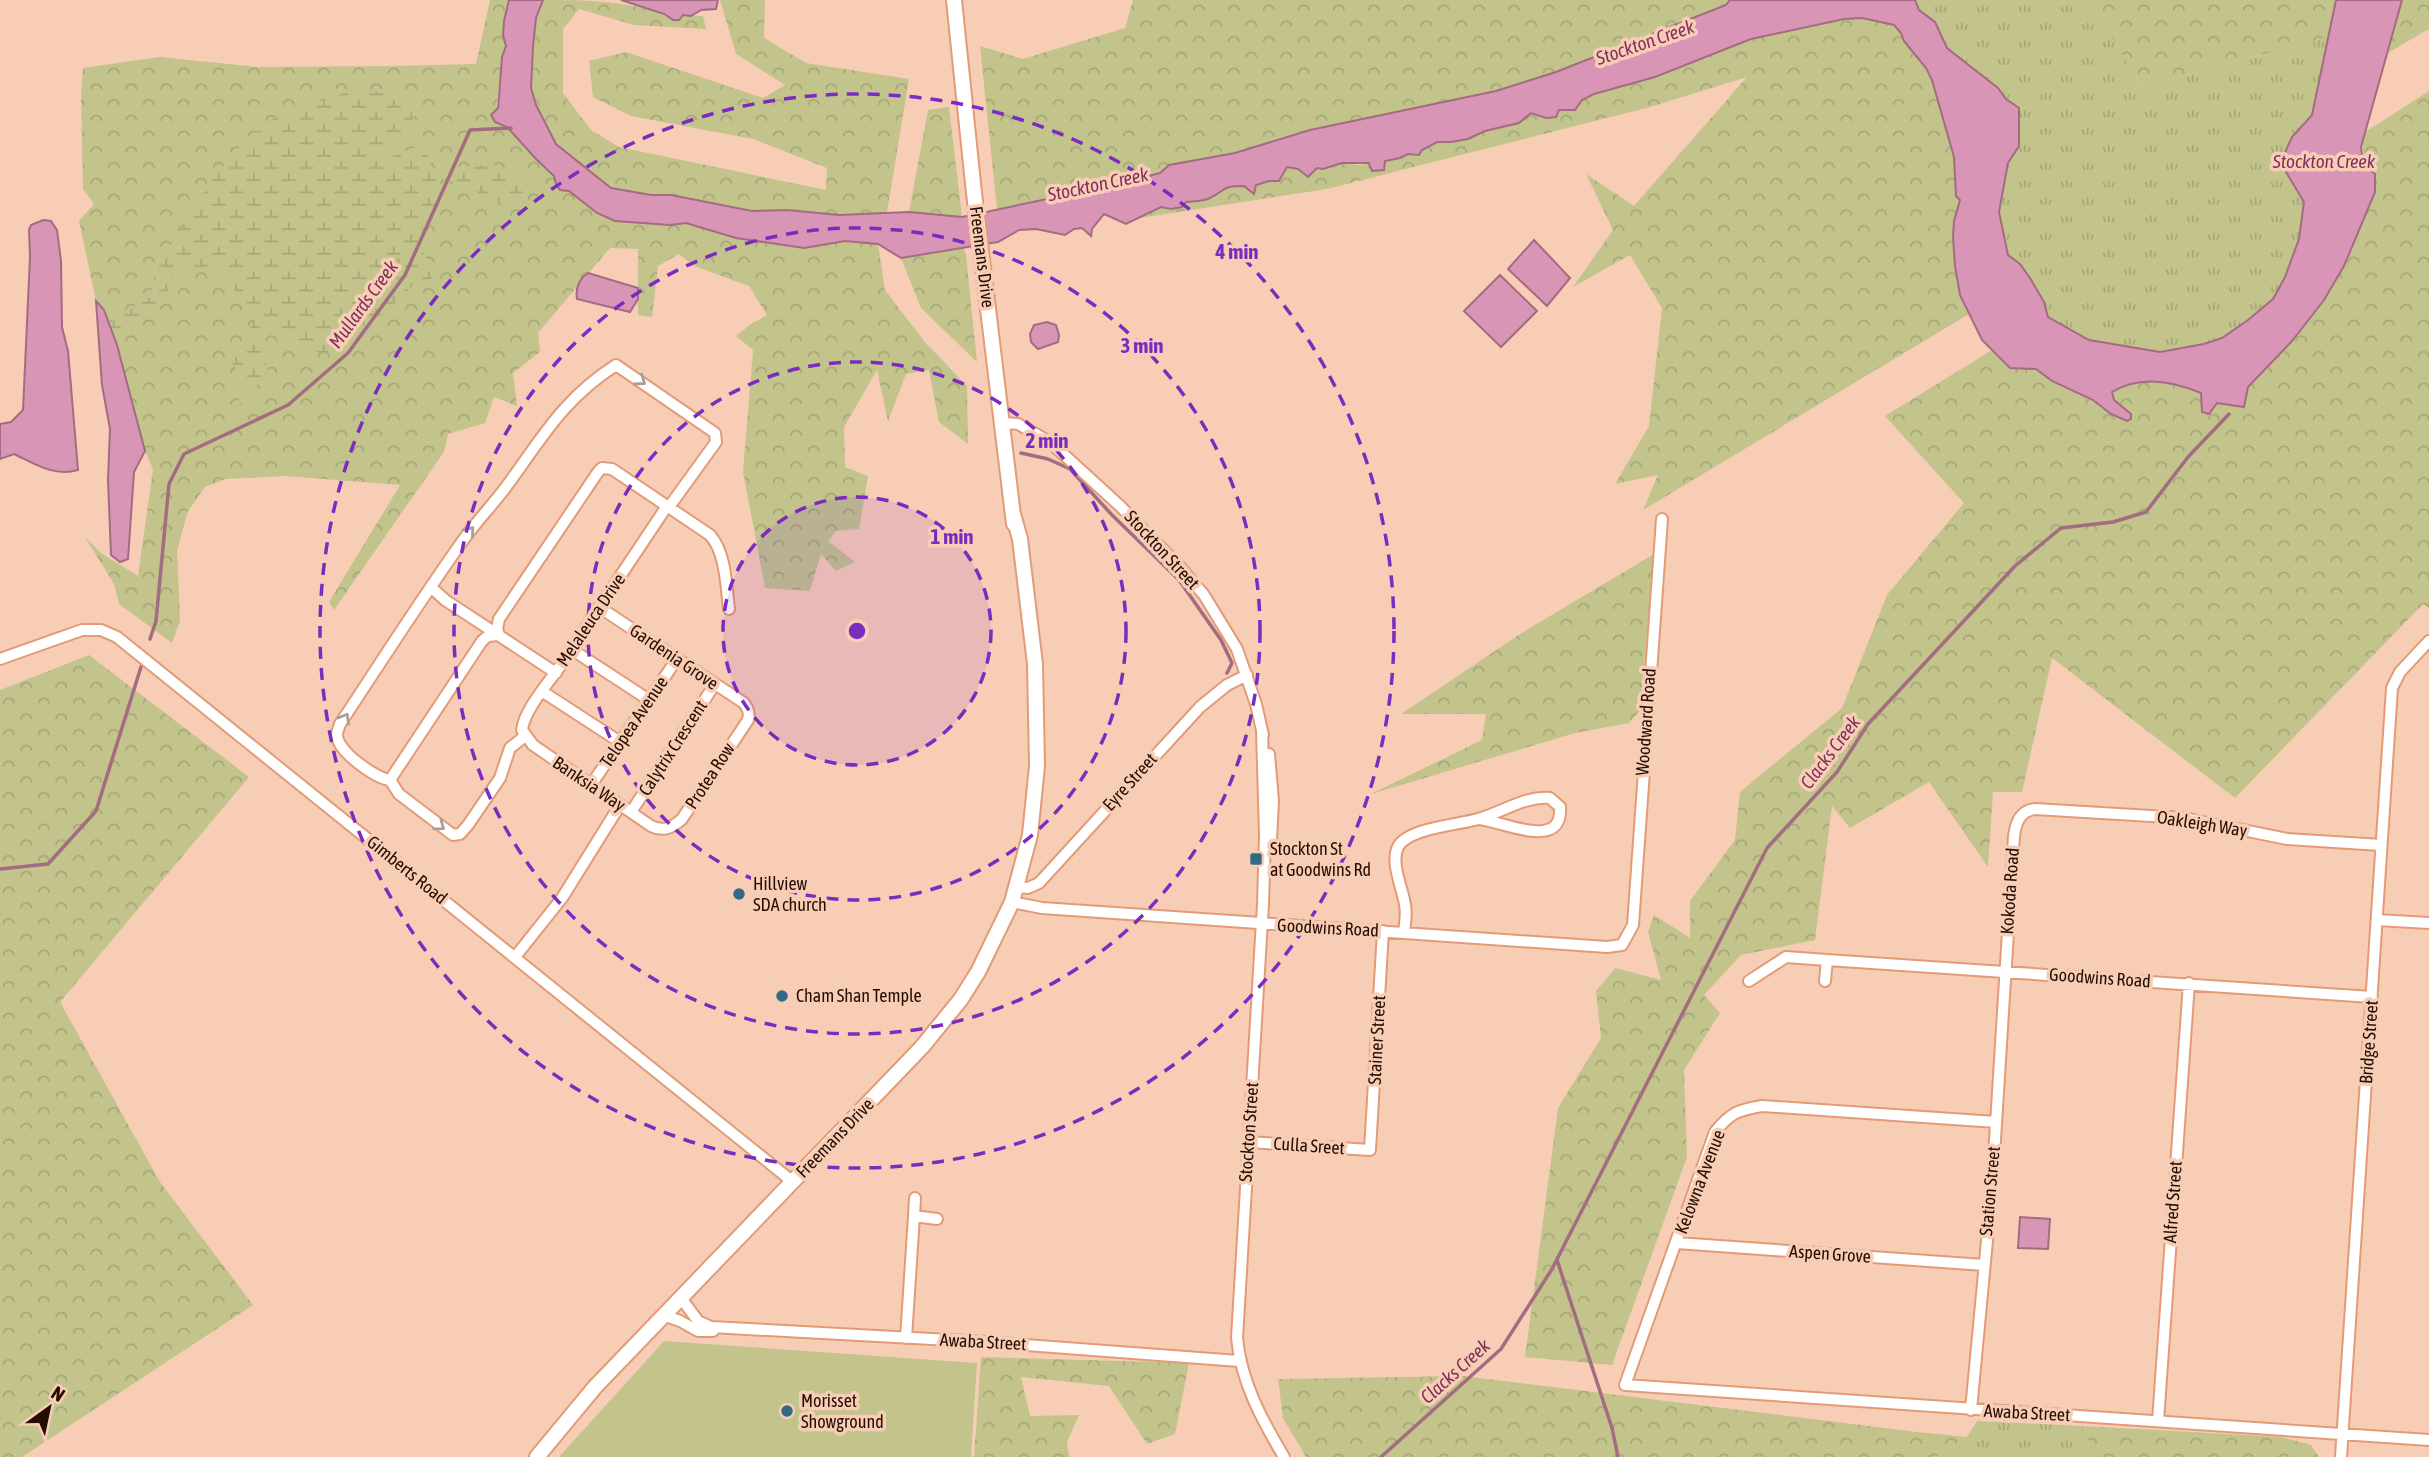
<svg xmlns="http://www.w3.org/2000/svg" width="2429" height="1457" viewBox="0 0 2429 1457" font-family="'Asap Condensed',sans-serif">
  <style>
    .grass { fill: url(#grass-tufts) }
    .forest { fill: url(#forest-crowns) }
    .wetland { fill: url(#wetland-marsh) }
    .pitch { fill: #c2c48c }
    .water { fill: #d995b6; stroke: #a36c80; stroke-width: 2 }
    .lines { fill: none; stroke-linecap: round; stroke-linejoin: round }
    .stream { stroke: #a36c80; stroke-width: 3.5 }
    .minor-casing { stroke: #e19c77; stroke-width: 14 }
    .major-casing { stroke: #e19c77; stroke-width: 18 }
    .minor { stroke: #fff; stroke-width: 10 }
    .major { stroke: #fff; stroke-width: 14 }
    .oneway { stroke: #a89e9a }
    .ring { fill: none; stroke: #7b2cbf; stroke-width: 3.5; stroke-dasharray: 12 9 }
    .poi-dot { fill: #316a84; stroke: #f8cdb6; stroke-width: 2.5 }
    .labels { text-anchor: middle; stroke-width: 7; stroke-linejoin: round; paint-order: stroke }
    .street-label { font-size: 18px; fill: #260d02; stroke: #f8cdb6 }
    .poi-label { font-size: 18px; fill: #260d02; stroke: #f8cdb6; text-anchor: start }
    .water-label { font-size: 19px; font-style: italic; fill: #80305c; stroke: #f8cdb6 }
    .centre { fill: #7b2cbf; stroke: #f8cdb6; stroke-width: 3.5 }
    .ring-label { font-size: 21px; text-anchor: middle; font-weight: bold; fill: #7b2cbf; stroke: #f8cdb6; stroke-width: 7; stroke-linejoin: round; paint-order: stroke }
  </style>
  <defs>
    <pattern id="grass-tufts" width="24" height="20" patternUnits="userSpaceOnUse" patternTransform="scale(1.75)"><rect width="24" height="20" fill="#c2c48c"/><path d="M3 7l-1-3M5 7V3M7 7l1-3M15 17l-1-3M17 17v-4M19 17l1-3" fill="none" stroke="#a7a777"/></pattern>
    <pattern id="forest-crowns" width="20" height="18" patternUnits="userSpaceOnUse" patternTransform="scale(1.75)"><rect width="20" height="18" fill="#c2c48c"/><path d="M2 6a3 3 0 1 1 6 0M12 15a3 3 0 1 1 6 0" fill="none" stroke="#a7a777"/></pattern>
    <pattern id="wetland-marsh" width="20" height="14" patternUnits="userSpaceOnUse" patternTransform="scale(1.75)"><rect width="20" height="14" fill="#c2c48c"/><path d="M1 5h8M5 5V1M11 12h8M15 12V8" fill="none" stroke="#a7a777"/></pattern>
  </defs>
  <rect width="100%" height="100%" fill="#f8cdb6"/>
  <path class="grass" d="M1915 0H2090L2141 87 2328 37 2312 115 2292 137 2286 172 2304 202 2299 239 2285 277 2273 299 2248 320 2222 338 2204 344 2160 352 2089 340 2048 317 2044 302 2020 264 2008 255 1999 212 2009 163 2019 146 2018 108 2006 99 1998 88 1947 48 1935 22 1919 10Z
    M1977 1421 2083 1426 2092 1457H1936L1967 1437Z"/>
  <path class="forest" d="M490 0H509L504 21 503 35 506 46 502 57 495 122 507 127 536 159 554 176 556 184 569 191 597 213 660 224 686 223 736 238 804 248 845 241 878 244 885 290 924 341 967 386 968 444 939 422 929 370 906 374 888 421 877 370 844 427 845 467 868 476 859 529 836 531 828 541 855 562 836 571 821 554 810 591 765 588 743 472 753 350 736 336 751 324 767 315 749 286 694 266 679 254 658 266 652 317 638 315V249L610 248 538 333 540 352 513 373 517 406 494 397 485 423 448 434 444 452 334 610 329 602 400 485 286 476 226 479 205 487 188 511 177 550 180 621 172 643 119 604 114 584 85 537 101 553 138 576 153 469 145 451 109 323 104 310 96 301 79 221 94 204 83 189 81 95 83 68 159 57 258 67 391 66 476 64Z
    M543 0C585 0 637 0 673 20L683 15 703 16 706 29 634 25 579 9 563 29V93L591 130 619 147 826 190 827 168 753 139 631 116 593 97 589 61 626 52 763 98 785 85 736 54 720 0H765L764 38 806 63 909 79 887 212 873 215H839L787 210 752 211 671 195H651L611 188 556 144 536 105 531 88 533 47 536 18Z
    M1133 0H1730L1726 5 1556 72 1496 91 1310 130 1235 153 1169 165 1160 173 1118 184 997 209 980 46 1023 59 1125 28Z
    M2090 0H2336L2328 37 2141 87Z
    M2402 0H2429V29L2386 54Z
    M1862 18 1894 25 1901 33 1904 41 1926 68 1932 80 1954 157 1960 200 1954 221 1955 266 1960 295 1969 314 1643 510 1658 475 1615 484 1649 426 1662 308 1630 255 1573 287 1613 230 1586 174 1634 206 1747 77 1650 107 1327 189 1140 218 1161 207 1171 209 1182 207 1186 202 1202 201 1213 196 1221 188 1256 185 1269 181 1286 167 1323 169 1342 163 1360 165 1400 158 1438 142H1451L1468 139 1485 131 1519 123 1531 113 1546 118 1559 110 1579 106 1582 100 1594 94 1655 77 1751 39 1844 19Z
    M2429 91V608L2423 604 2235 798 2052 658 2022 792H1993L1988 867 1929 782 1850 828 1832 806 1815 940 1741 955 1704 995 1720 1013 1684 1070 1687 1157 1612 1365 1525 1357 1558 1108 1601 1038 1596 991 1615 968 1661 980 1648 932 1654 915 1690 938V901L1735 840 1740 792 1842 708 1887 595 1964 503 1885 416 1992 350 2010 368 2037 369 2052 381 2102 406 2123 407 2114 400 2112 392C2141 375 2172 381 2201 393L2202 412 2209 414 2217 403 2232 404 2292 341 2336 279 2344 266 2375 192C2367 167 2358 158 2365 132Z
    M949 107 962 217 909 212 928 110Z
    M963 246 966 255 977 362 921 308 901 258Z
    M1654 554 1640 711 1629 723 1575 733 1371 794 1482 740 1486 714H1401L1520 634Z
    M89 655 249 777 60 1002 160 1182 253 1305 22 1457H0V690Z
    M981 1357 1189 1363 1175 1434 1147 1444 1109 1386 1021 1377 1030 1416 1079 1415 1067 1442 1069 1457H974Z
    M1463 1376 1917 1432 1967 1437 1936 1457H1306L1283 1418 1278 1379Z
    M2083 1426 2281 1437 2311 1445 2319 1457H2092Z"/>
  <path class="wetland" d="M350 91 398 92 420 104 408 130 381 152 378 162 423 144 434 173 461 166 494 165 525 181 522 195 500 205 470 188 441 178 436 204 422 251 438 276 414 285 368 328 366 318 405 267 402 252 358 307 327 353 300 350 262 327 261 350 268 370 251 394 237 406 245 379 232 364 255 318 242 306 221 258C205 270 200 270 180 270L176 262 166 296 144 315 117 345 109 323 150 297 156 268 214 177 238 148 275 117Z"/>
  <path class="pitch" d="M664 1341 977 1363 971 1457H559Z"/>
  <path class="water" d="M509 0H543L536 18 533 47 531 88 536 105 556 144 611 188 651 195H671L752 211 787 210 839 215 909 212 962 217 1118 184 1160 173 1169 165 1235 153 1310 130 1496 91 1556 72 1726 5 1730 0H1915L1919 10 1935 22 1947 48 1998 88 2006 99 2019 108V146L2008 163 1999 212 2008 255 2020 264 2030 278 2044 302 2048 317 2089 340 2160 352 2204 344 2222 338 2248 320 2273 299 2285 277 2299 239 2304 202 2286 172 2282 159 2292 137 2312 115 2336 0H2402L2361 147C2362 160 2365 166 2375 174V192L2344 266 2324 300 2292 341 2248 387 2244 407 2217 403 2209 414 2202 412 2201 393C2172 381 2140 375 2112 392L2114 400 2131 414V419L2127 421 2111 414 2093 400 2052 381 2036 369 2010 368 1982 340 1960 295 1955 266 1953 237 1954 221 1960 200 1956 196 1954 157 1932 80 1926 68 1904 41 1901 33 1894 25 1862 18 1844 19 1751 39 1655 77 1594 94 1582 100 1575 110H1559L1556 117 1546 118 1531 113 1519 123 1485 131 1468 139 1451 142H1437L1422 150 1419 155 1408 154 1400 158 1385 161 1384 170 1372 171 1369 163H1342L1323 169 1317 168 1308 177 1298 169 1287 167 1279 181H1269L1256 185 1254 194 1244 186C1222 186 1227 189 1210 198 1202 202 1194 201 1186 202L1182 207 1171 209 1161 207 1126 224 1104 214 1092 229 1091 236 1082 228 1074 229 1065 235 1036 229 1019 230 998 242 901 258 878 244 845 241 804 248 736 238 686 223 670 225 615 221 597 213 569 191 560 190 556 184 554 176 536 159 507 127 495 122 491 115 498 108 499 97 502 57 506 46 503 35 504 21Z
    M621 0H718L716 9 701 10 691 16 683 15 679 20H673L664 14Z
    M43 220 51 221 57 230 61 261 62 327 68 351 78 470C54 477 35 464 14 454L0 459V424L11 422 23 410 30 257 29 230 31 225Z
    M1534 240 1570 278 1547 306 1508 269Z
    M588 273 638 288V299L630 312 577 299C575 288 580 278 588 273Z
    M1500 275 1537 311 1501 347 1464 311Z
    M96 301 104 310 117 345 145 451 134 472 128 559 120 562 111 555 108 480 110 429 102 385Z
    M1047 322 1056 325 1059 335 1058 342 1038 349 1031 342 1030 334 1034 325Z
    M2020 1217 2050 1219 2048 1249 2018 1248Z"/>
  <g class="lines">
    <path class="stream" d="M1021 453 1048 459 1070 469 1112 515 1179 580 1221 640 1232 663 1227 673
      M150 639 156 621 169 484 184 454 288 405 348 353 405 275 470 130 511 128
      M0 869 48 864 96 811 141 667
      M1557 1260 1612 1428 1618 1457
      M1381 1457 1501 1349 1552 1269 1767 848 1837 772 1868 724 2015 566 2061 528 2113 522 2146 512 2188 457 2229 414"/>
    <g class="minor-casing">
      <path id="minor" d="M1002 423 1018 424 1050 442 1120 506 1181 568 1204 595 1237 649 1256 704 1263 735
        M432 588 445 600 556 673
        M599 607 744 703C748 709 750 713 748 720L682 819C672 828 663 832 651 826L533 745 522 730C524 710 549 682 561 665 596 612 632 559 667 506
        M499 635 497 629 499 619 598 472 602 468 612 469 710 535C726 553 726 585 729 609
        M571 649 649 700
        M0 659 82 630H101L117 637 793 1182
        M543 692 620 742
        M1262 731 1265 835 1263 904 1237 1338C1241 1382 1262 1420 1284 1457
        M525 736 510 748 500 778 468 825 460 834 453 835 399 794 390 780C375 778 337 751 337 735 337 731 339 728 340 724 379 665 418 604 459 546 473 525 491 507 506 487 542 438 563 399 616 365L715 433 716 442 669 507
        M1269 754 1273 801 1271 839
        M390 780 482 641 488 636 499 635
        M591 785 677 659
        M631 812 715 684
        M1016 887 1028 888 1039 883 1200 707 1227 685 1247 675
        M1012 902 1042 908 1607 947 1622 945 1633 925 1662 519
        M2377 920 2429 923
        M1404 932C1405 923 1407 914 1405 905 1403 889 1390 863 1398 847 1407 828 1459 825 1478 819 1503 812 1524 796 1550 798L1560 807C1563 852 1502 821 1479 819
        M515 957 562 898 620 805
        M1749 981 1786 957 1827 960
        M1825 981 1827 960 2372 997
        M1996 1122 1762 1106C1738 1110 1730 1113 1715 1132L1625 1385 2429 1440
        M1248 1142 1370 1150 1383 931
        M914 1216 915 1198
        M1677 1243 1984 1265
        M681 1298 698 1321 711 1327 987 1342 1239 1361
        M663 1315 680 1321 698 1331H713
        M906 1338 914 1216 937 1219
        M1971 1410 1992 1188 2014 836C2016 822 2020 811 2035 809L2184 818 2287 839 2381 845
        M2158 1421 2189 983
        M2341 1457 2392 688 2400 672 2429 641"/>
    </g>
    <g class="major-casing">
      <path id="major" d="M954 0 974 193 1014 524
        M537 1457 595 1387 922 1047 961 999 978 972 1012 902 1030 835 1037 766 1035 664 1020 539 1013 514"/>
    </g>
    <use href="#minor" class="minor"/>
    <use href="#major" class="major"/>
  </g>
  <defs><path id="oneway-chevron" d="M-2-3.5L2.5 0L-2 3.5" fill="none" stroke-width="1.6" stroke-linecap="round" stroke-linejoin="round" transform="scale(1.75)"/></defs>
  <g class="oneway">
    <use href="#oneway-chevron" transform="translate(641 381) rotate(35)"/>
    <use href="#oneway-chevron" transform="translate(470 531) rotate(-50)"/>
    <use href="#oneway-chevron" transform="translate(345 718) rotate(-60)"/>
    <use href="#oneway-chevron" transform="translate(440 826) rotate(37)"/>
  </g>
  <circle cx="857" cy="631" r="134" fill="#7b2cbf" fill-opacity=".12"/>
  <g class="ring">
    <circle cx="857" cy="631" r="134"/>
    <circle cx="857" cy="631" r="269"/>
    <circle cx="857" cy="631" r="403"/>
    <circle cx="857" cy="631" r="537"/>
  </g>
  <g class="poi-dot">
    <rect x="1249" y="852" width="14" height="14" rx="3.5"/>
    <circle cx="739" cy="894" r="7"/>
    <circle cx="782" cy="996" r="7"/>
    <circle cx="787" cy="1411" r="7"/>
  </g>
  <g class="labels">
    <g class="street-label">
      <text transform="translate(982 257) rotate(83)" y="6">Freemans Drive</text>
      <text transform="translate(1162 550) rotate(47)" y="6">Stockton Street</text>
      <text transform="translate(591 620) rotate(-56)" y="6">Melaleuca Drive</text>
      <text transform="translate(674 657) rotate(34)" y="6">Gardenia Grove</text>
      <text transform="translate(634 722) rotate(-56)" y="6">Telopea Avenue</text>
      <text transform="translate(1646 722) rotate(-86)" y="6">Woodward Road</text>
      <text transform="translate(673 748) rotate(-57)" y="6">Calytrix Crescent</text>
      <text transform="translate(710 776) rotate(-57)" y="6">Protea Row</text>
      <text transform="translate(1130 782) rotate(-48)" y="6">Eyre Street</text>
      <text transform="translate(589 784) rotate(34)" y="6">Banksia Way</text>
      <text transform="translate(2202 824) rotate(9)" y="6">Oakleigh Way</text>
      <text transform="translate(407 870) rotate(39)" y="6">Gimberts Road</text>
      <text transform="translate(2010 891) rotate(-86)" y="6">Kokoda Road</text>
      <text transform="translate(1328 928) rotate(3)" y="6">Goodwins Road</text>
      <text transform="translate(2100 978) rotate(4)" y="6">Goodwins Road</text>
      <text transform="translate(1377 1040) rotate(-87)" y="6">Stainer Street</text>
      <text transform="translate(2369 1042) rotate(-86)" y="6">Bridge Street</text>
      <text transform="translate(1249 1132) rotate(-86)" y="6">Stockton Street</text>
      <text transform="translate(835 1138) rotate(-46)" y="6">Freemans Drive</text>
      <text transform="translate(1309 1146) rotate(4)" y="6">Culla Sreet</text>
      <text transform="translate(1700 1182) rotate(-69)" y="6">Kelowna Avenue</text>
      <text transform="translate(1990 1191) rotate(-85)" y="6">Station Street</text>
      <text transform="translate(2173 1202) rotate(-86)" y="6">Alfred Street</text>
      <text transform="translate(1830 1254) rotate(4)" y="6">Aspen Grove</text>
      <text transform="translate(983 1342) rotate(3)" y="6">Awaba Street</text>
      <text transform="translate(2027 1413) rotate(3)" y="6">Awaba Street</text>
    </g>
    <g class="poi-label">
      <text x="1270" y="855">Stockton St<tspan x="1270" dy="21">at Goodwins Rd</tspan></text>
      <text x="753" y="890">Hillview<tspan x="753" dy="21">SDA church</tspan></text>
      <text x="796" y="1002">Cham Shan Temple</text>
      <text x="801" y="1407">Morisset<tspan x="801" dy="21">Showground</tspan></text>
    </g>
    <g class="water-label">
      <text transform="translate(1645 42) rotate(-19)" y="7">Stockton Creek</text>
      <text x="2324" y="168">Stockton Creek</text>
      <text transform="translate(1098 184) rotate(-12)" y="7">Stockton Creek</text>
      <text transform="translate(363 304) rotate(-54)" y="7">Mullards Creek</text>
      <text transform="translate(1830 752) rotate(-53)" y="7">Clacks Creek</text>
      <text transform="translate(1455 1371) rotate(-42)" y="7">Clacks Creek</text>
    </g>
  </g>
  <circle cx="857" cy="631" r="10" class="centre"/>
  <g class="ring-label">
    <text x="1237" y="259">4 min</text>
    <text x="1142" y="353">3 min</text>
    <text x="1047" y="448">2 min</text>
    <text x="952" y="544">1 min</text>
  </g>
  <g transform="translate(49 1408) rotate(33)" stroke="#f8cdb6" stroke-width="5" paint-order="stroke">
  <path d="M0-5L12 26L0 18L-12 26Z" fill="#260d02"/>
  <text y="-10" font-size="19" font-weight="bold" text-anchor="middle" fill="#260d02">N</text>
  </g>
</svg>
